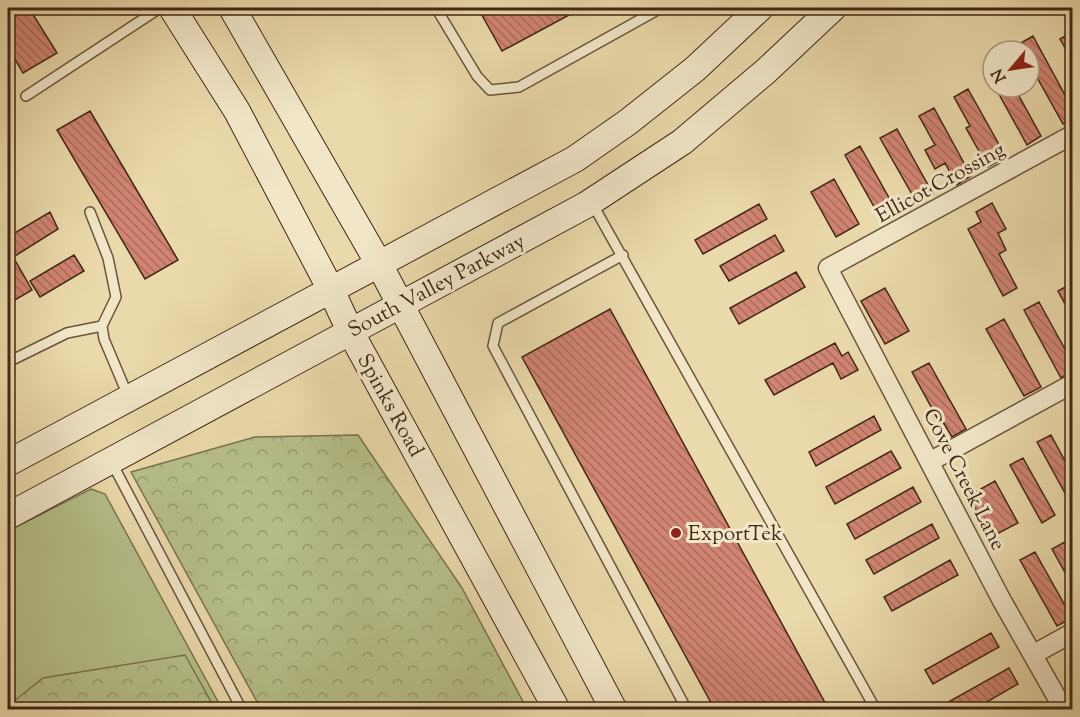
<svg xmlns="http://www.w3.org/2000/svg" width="1080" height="717" viewBox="0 0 1080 717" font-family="'Sorts Mill Goudy',serif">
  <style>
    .green { fill: #b5bf8a; stroke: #7b7350; stroke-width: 1.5 }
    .forest { fill: url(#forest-crowns); stroke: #7b7350; stroke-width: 1.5 }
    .building { fill: url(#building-back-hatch); stroke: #412715; stroke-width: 1.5 }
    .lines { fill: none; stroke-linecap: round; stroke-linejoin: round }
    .service-casing { stroke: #6b543a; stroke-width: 12 }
    .minor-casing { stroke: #6b543a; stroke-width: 21 }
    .secondary-casing { stroke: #412715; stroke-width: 28 }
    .service { stroke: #f1e6c8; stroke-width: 9 }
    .minor { stroke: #f1e6c8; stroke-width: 18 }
    .secondary { stroke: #f1e6c8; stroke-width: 26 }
    .poi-dot { fill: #8f2418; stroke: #f1e6c8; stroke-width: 2 }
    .labels { text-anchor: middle; stroke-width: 6; stroke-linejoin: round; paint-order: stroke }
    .street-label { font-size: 21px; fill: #412715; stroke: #f1e6c8 }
    .poi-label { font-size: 21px; fill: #412715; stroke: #f1e6c8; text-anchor: start }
  </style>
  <defs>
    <pattern id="forest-crowns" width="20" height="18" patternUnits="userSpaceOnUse" patternTransform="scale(1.5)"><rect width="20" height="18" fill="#b5bf8a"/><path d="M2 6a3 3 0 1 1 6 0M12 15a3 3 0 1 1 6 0" fill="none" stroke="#959b70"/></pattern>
    <pattern id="building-back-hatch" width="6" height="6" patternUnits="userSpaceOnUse" patternTransform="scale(1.5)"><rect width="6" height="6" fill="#d08471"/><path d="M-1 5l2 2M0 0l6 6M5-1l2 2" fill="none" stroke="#aa6c5c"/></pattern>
  </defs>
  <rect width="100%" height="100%" fill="#ead9aa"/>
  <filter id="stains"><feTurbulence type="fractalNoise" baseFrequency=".00333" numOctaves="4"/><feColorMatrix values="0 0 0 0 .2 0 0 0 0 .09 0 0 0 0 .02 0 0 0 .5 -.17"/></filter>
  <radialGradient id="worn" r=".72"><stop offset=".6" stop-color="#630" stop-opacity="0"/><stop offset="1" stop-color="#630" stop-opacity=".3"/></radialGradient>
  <path class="green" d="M91 489 105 494 222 709 8 710V531Z"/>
  <path class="forest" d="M358 435 462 588 527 709H261L131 472 255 437Z
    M185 655 215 709H8V706L43 678Z"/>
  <path class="building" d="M8 8H29L57 53 23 73 8 47Z
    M478 8H582L502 51Z
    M1072 32V60L1060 39Z
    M1033 36 1072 108V119L1063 124 1029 63V51H1023L1019 44Z
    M995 87H1014L1041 136 1027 145Z
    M968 89 1006 157 988 167 966 128 970 126 954 97Z
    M934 108 971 176 957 185 945 163 935 169 925 150 935 145 919 116Z
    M90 111 178 260 145 279 57 130Z
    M897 129 933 194 917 203 880 138Z
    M860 146 897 212 882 221 845 155Z
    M834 179 859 224 836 237 811 192Z
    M992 203 1006 229 998 233 1006 250 999 254 1017 288 1003 296 968 229 981 222 976 212Z
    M759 204 767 219 703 254 695 240Z
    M50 212 58 229 15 256 8 242V237Z
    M775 235 784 251 729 281 720 266Z
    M8 248 32 290 8 304Z
    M74 255 84 271 40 297 30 281Z
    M796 272 805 287 739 324 730 308Z
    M1072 283V317L1058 291Z
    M885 288 909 331 885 344 861 301Z
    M1039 302 1072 362V371L1061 378 1024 310Z
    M610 309 829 710H715L522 357Z
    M1004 319 1041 387 1024 396 986 329Z
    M835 343 842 356 848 352 858 370 841 379 833 363 774 395 765 380Z
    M929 363 966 429 952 437 943 422 940 423 912 372Z
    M874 416 881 430 816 466 809 452Z
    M1051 435 1072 474V506L1037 442Z
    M891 451 901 468 835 504 826 487Z
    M1023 458 1055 515 1042 523 1010 465Z
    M995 481 1018 523 991 537 968 496Z
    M913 487 921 502 855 539 847 524Z
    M932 524 939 538 874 574 866 560Z
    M1072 538V585L1052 549Z
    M1035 552 1072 618 1057 626 1020 560Z
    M950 560 958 575 892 611 884 597Z
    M991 633 999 647 933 684 925 670Z
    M1009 668 1018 684 973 710H946L943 705Z"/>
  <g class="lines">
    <g class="service-casing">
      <path id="service" d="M436 8 477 76 490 90 519 87 661 8
        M26 96 160 8
        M592 203 876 710
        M90 212 108 258 116 297 102 326 104 339 128 396
        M623 255 498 323 493 346 687 710
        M8 362 67 333 102 326
        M112 463 242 710"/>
    </g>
    <g class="minor-casing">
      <path id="minor" d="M931 461 1072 384
        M1034 654 1072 633
        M1064 710 1001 599 828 268 1072 135"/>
    </g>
    <g class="secondary-casing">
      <path id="secondary" d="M172 8 237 111 331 290 350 331 557 710
        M232 8 379 264 614 710
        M8 463 575 159 628 122 695 69 760 8
        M8 516 586 205 682 142 766 71 833 8"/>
    </g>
    <use href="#service" class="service"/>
    <use href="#minor" class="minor"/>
    <use href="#secondary" class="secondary"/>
  </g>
  <circle class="poi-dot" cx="676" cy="533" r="6"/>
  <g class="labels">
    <g class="street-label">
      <text transform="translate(940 182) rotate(-29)" y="7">Ellicot Crossing</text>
      <text transform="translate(436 285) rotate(-28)" y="7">South Valley Parkway</text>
      <text transform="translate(391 405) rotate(61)" y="7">Spinks Road</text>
      <text transform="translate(965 479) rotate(63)" y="7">Cove Creek Lane</text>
    </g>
    <g class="poi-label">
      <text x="688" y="540">ExportTek</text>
    </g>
  </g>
  <rect width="1080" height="717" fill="none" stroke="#ead9aa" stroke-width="30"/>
  <rect x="9" y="9" width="1062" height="699" fill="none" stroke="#412715" stroke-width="3"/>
  <rect x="15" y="15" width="1050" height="687" fill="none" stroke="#412715" stroke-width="1.5"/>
  <g transform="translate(1011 69) rotate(241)"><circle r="28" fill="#f1e6c8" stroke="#ab9a80" stroke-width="1.5"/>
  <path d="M0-4.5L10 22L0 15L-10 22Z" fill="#8f2418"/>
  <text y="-9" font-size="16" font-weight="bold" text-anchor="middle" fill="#412715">N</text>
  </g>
  <rect width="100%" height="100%" filter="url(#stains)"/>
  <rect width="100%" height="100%" fill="url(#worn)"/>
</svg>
